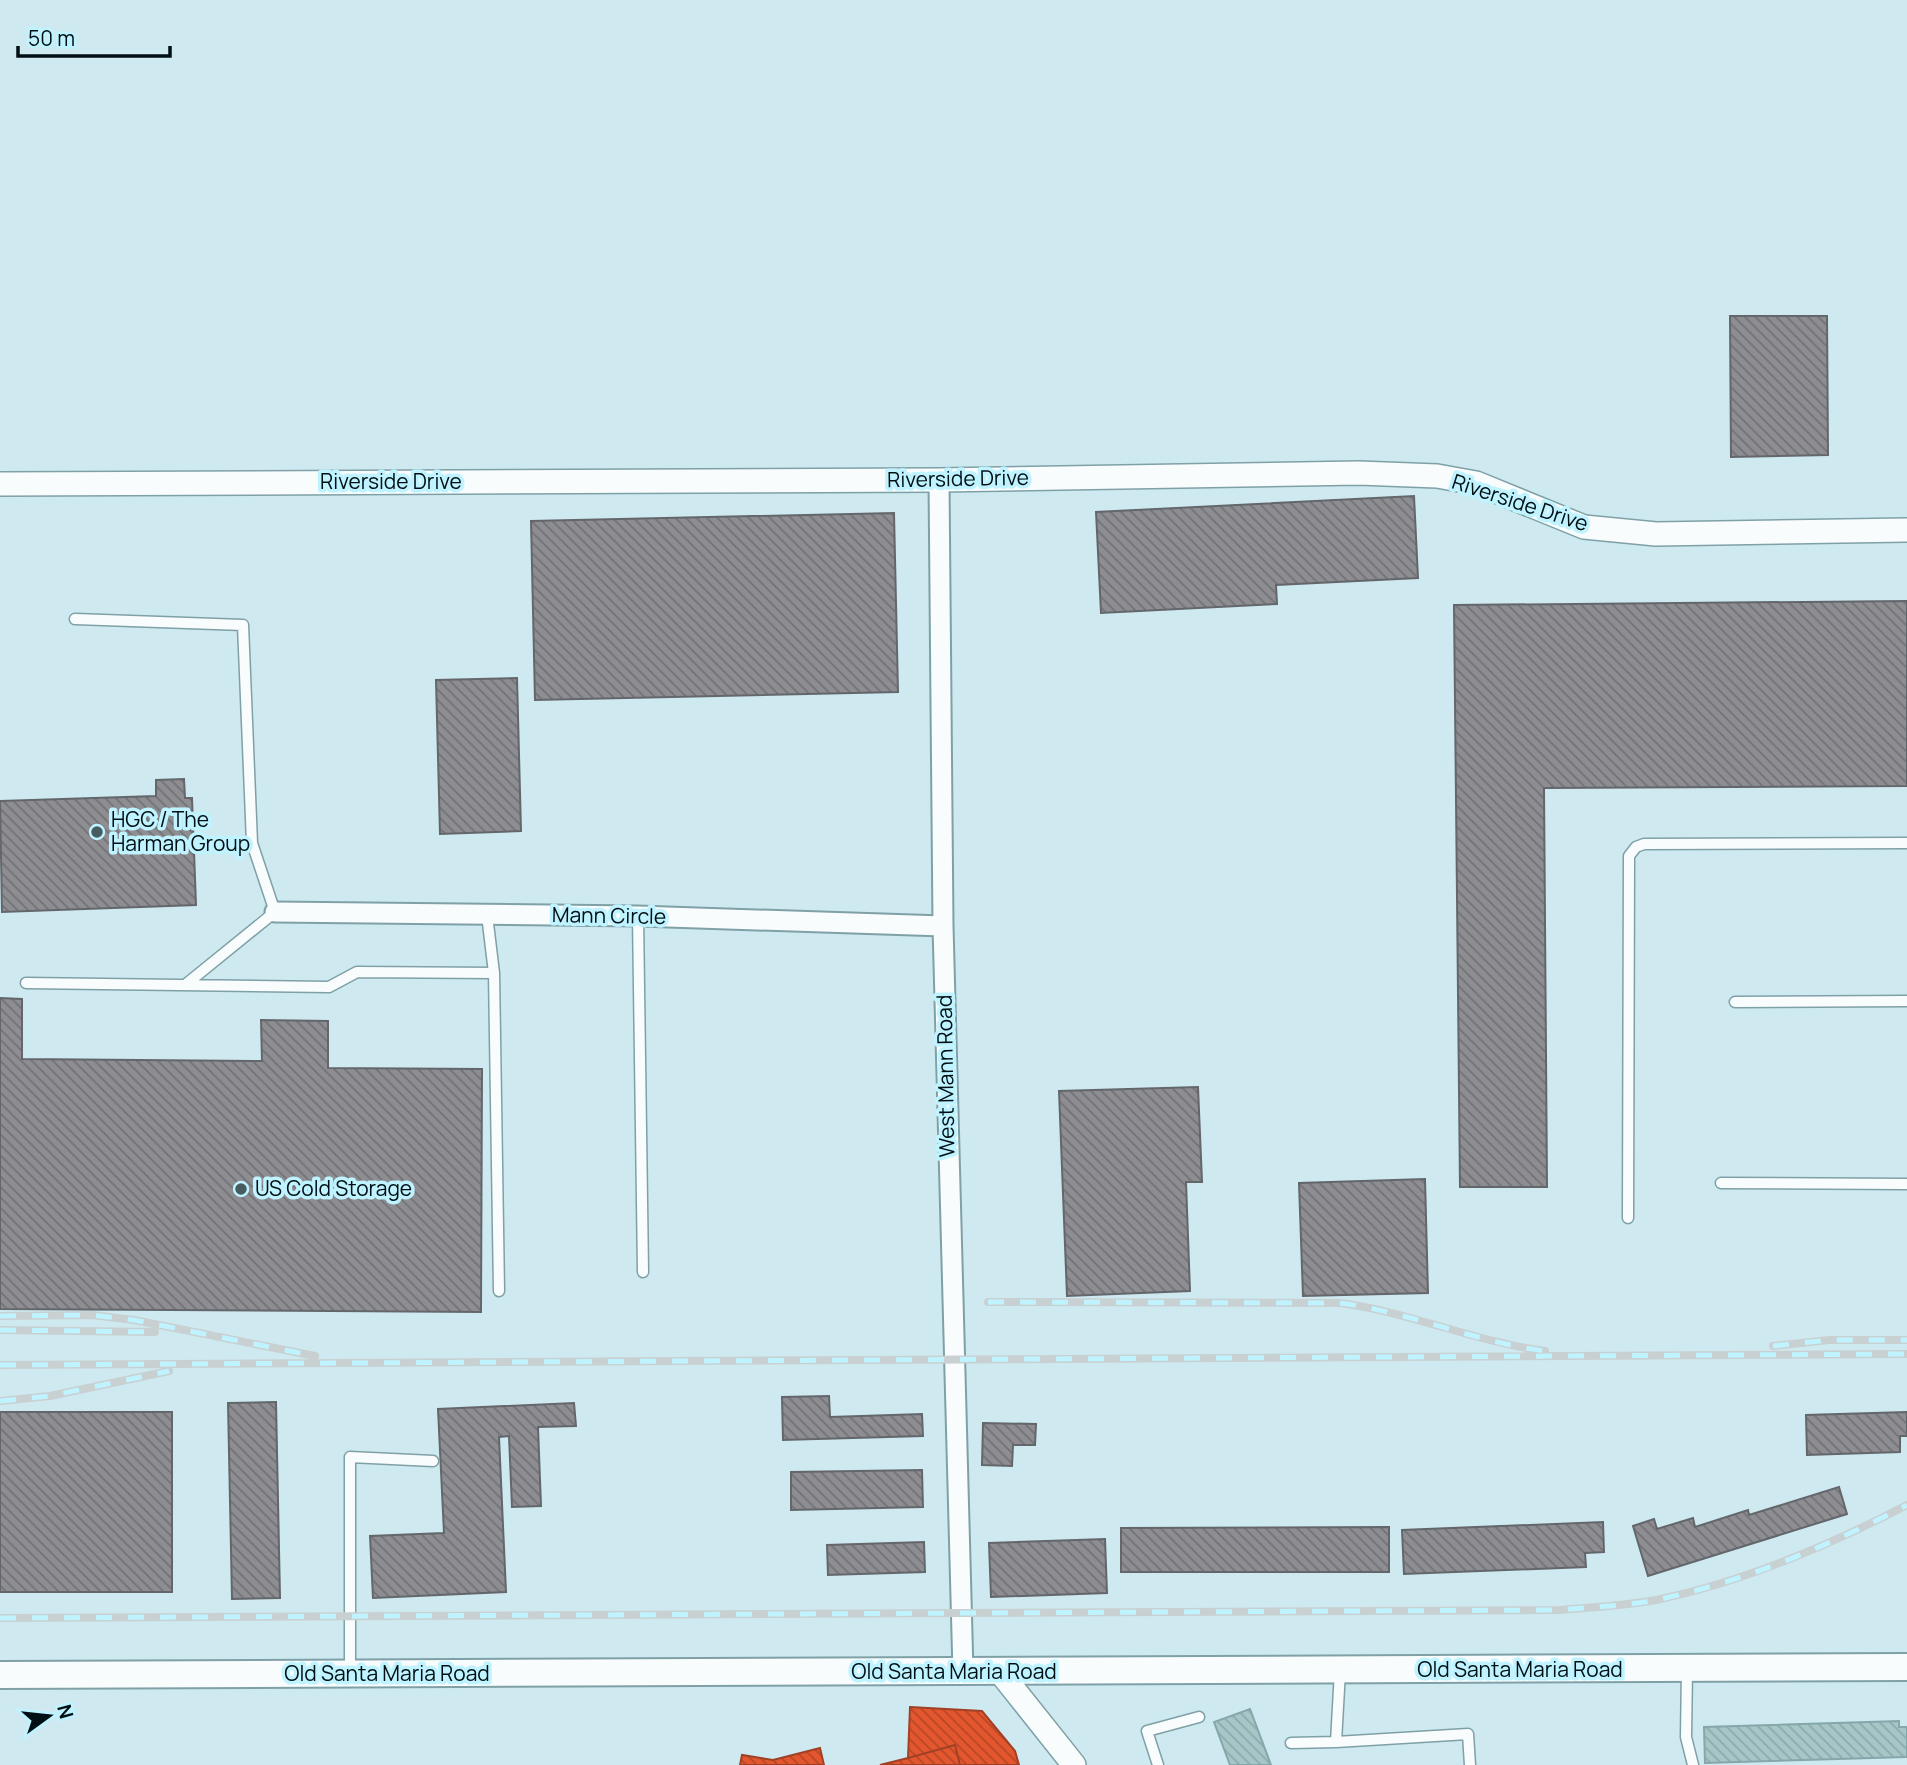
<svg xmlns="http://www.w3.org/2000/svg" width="1907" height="1765" viewBox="0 0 1907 1765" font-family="Manrope,sans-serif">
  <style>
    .shops { fill: url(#shops-back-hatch); stroke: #a04126; stroke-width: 2 }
    .industry { fill: url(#industry-back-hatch); stroke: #63676c; stroke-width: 2 }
    .building { fill: url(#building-back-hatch); stroke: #86a7aa; stroke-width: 2 }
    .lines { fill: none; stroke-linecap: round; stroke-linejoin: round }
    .service-casing { stroke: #7fa0a6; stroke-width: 13 }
    .minor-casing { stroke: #7fa0a6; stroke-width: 23 }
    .tertiary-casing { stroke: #7fa0a6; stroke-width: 26 }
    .secondary-casing { stroke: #7fa0a6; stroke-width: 30 }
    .service { stroke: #f8fcfd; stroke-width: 10 }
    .minor { stroke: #f8fcfd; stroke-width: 19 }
    .tertiary { stroke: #f8fcfd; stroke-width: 23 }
    .secondary { stroke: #f8fcfd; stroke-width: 26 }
    .rail-casing { stroke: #c9d0d2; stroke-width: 8 }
    .rail { stroke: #bff3ff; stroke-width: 5; stroke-dasharray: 16; stroke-linecap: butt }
    .poi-dot { fill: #485c60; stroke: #bff3ff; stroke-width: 2.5 }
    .labels { text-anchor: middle; stroke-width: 7; stroke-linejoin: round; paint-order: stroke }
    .street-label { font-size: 21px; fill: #000f13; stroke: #bff3ff }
    .poi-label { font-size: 21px; fill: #000f13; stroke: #bff3ff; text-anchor: start }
  </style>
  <defs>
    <pattern id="shops-back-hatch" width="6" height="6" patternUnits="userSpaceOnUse" patternTransform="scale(1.75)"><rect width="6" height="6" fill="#e4572e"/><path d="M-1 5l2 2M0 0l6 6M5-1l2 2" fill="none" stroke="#b64626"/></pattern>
    <pattern id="industry-back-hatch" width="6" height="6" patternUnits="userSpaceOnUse" patternTransform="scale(1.75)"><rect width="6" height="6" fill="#8d8d92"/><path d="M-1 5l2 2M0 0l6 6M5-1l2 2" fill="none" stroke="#717276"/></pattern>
    <pattern id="building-back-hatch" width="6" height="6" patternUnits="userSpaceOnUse" patternTransform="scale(1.75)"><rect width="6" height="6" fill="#a6c6c8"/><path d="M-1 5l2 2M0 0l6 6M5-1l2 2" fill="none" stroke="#8da9ab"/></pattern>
  </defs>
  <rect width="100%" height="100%" fill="#ceeaf0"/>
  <path class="shops" d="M910 1707 982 1711 1015 1751 1019 1765H960L955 1745 908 1758Z
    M955 1745 960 1765H880L908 1758Z
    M820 1748 824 1765H740L742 1755 773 1760Z"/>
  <path class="industry" d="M1730 316H1827L1828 455 1731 457Z
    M1414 496 1418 578 1276 585 1277 604 1101 613 1096 512Z
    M894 513 898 692 535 700 531 521Z
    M1907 601V786L1544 788 1547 1187H1460L1454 605Z
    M517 678 521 831 440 834 436 680Z
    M184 779 185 798H192L196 905 2 912 0 801 156 796V780Z
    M0 998 22 999V1059L262 1061 261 1020 328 1021V1068L482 1069 481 1312 0 1309Z
    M1198 1087 1202 1182H1186L1190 1291 1067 1296 1059 1091Z
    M1425 1179 1428 1293 1303 1296 1299 1183Z
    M829 1396 830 1417 922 1414 923 1436 783 1440 782 1397Z
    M276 1402 280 1598 232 1599 228 1403Z
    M574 1403 576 1426 538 1427 541 1506 512 1507 509 1436 499 1437 506 1592 373 1598 370 1536 444 1533 438 1409Z
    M0 1412H172V1592H0Z
    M1907 1412V1436H1900V1452L1807 1455 1806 1415Z
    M983 1423 1036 1424 1035 1445H1013L1012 1466 982 1465Z
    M922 1470 923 1507 791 1510V1472Z
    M1839 1487 1847 1514 1648 1576 1633 1526 1654 1519 1657 1529 1693 1518 1695 1527 1748 1510 1749 1515Z
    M1603 1522 1604 1552 1585 1553 1586 1567 1404 1574 1402 1530Z
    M1389 1527V1572H1121V1528Z
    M1105 1539 1107 1593 991 1597 989 1543Z
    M924 1542 925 1572 828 1575 827 1545Z"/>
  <path class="building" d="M1250 1709 1271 1765H1230L1214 1722Z
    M1899 1721V1727H1907V1757L1705 1763 1704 1727Z"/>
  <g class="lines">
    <g class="service-casing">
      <path id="service" d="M75 619 243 625 252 843 275 912 185 985
        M487 915 494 973 499 1291
        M638 916 643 1272
        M26 983 329 987 357 972 494 973
        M1735 1002 1907 1001
        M1721 1183 1907 1184
        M1628 1218 1629 856 1636 847 1644 844 1907 843
        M1687 1669 1686 1737 1693 1765
        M1340 1671 1336 1742 1468 1734 1470 1765
        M350 1674V1457L433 1461
        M1291 1743 1336 1742
        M1158 1765 1147 1731 1199 1717"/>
    </g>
    <g class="minor-casing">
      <path id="minor" d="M939 480 943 926 963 1672
        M275 912 638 916 943 926"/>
    </g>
    <g class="tertiary-casing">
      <path id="tertiary" d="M0 484 939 480 1359 473 1437 476 1476 483 1584 527 1656 534 1907 530
        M1000 1672 1074 1765"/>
    </g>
    <g class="secondary-casing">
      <path id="secondary" d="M0 1675 1907 1667"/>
    </g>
    <use href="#service" class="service"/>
    <use href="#minor" class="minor"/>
    <use href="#tertiary" class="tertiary"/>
    <use href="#secondary" class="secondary"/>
    <g class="rail-casing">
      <path id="rail" d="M988 1302 1340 1303C1410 1312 1475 1342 1545 1351
        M0 1316 92 1315 134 1320 315 1356
        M0 1330 155 1332
        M1773 1346 1829 1340H1907
        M0 1365 1907 1354
        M0 1401 50 1396 169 1371
        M0 1618 1560 1610C1592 1607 1625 1606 1656 1600 1744 1582 1828 1546 1907 1505"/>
    </g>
    <use href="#rail" class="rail"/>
  </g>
  <g class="poi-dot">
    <circle cx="97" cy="832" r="7"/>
    <circle cx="241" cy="1189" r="7"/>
  </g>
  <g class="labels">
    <g class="street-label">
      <text transform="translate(958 479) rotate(-1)" y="7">Riverside Drive</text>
      <text x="391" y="489">Riverside Drive</text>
      <text transform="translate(1520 503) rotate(18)" y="7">Riverside Drive</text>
      <text transform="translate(609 916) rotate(1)" y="7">Mann Circle</text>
      <text transform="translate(946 1076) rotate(-91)" y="7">West Mann Road</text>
      <text x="1520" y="1677">Old Santa Maria Road</text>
      <text x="954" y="1679">Old Santa Maria Road</text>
      <text x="387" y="1681">Old Santa Maria Road</text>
    </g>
    <g class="poi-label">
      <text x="111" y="827">HGC / The<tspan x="111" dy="24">Harman Group</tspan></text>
      <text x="255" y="1196">US Cold Storage</text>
    </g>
  </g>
  <g transform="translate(49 1716) rotate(75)" stroke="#bff3ff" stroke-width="5" paint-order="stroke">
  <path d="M0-5L12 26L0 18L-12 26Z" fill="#000f13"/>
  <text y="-10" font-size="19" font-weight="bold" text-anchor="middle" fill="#000f13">N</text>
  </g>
  <path d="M18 46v10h152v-10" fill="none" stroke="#000f13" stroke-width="3.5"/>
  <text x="28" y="46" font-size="21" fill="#000f13" stroke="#bff3ff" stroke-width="5" paint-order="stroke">50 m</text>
</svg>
